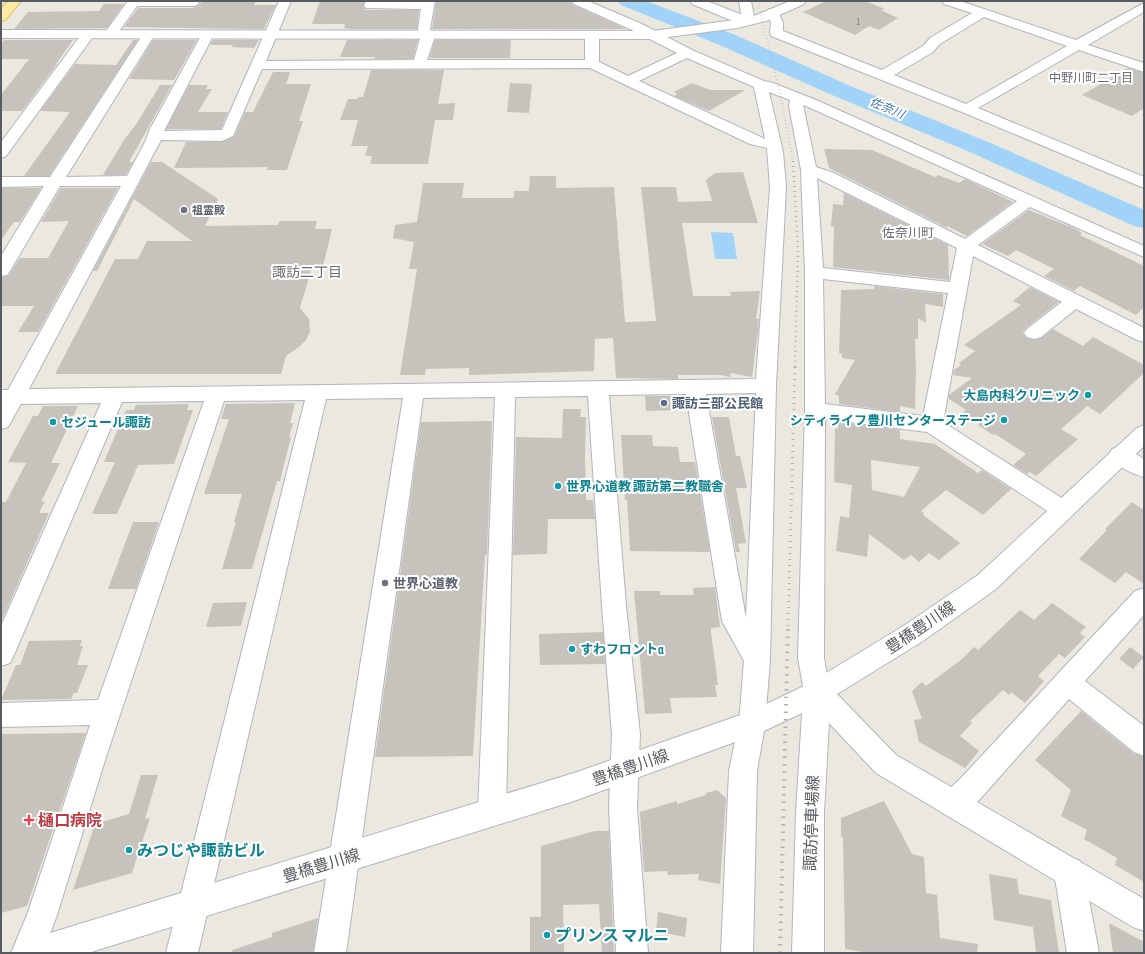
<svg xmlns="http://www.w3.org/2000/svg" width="1145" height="954" viewBox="0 0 1145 954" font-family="'Sofia Sans Condensed','Noto Sans JP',sans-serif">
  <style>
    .water { fill: #a1d3f9 }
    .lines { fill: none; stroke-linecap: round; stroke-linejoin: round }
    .river { fill: #a1d3f9; fill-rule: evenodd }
    .building { fill: #c6c3bd; fill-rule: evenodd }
    .street-casing { stroke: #b2b5ba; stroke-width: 2 }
    .secondary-casing { stroke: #b3b6bc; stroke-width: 2 }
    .primary-casing { stroke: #e7bf5c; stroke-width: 2 }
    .street { fill: #fff; fill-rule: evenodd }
    .secondary { fill: #fff; fill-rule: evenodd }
    .primary { fill: #f9eba6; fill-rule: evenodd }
    .rail-far3 { stroke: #b0b1b1; stroke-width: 2; stroke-dasharray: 0.5 3; stroke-linecap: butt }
    .rail-far2 { stroke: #b0b1b1; stroke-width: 2.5; stroke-dasharray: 1 4; stroke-linecap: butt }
    .rail-far1 { stroke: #b0b1b1; stroke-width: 3; stroke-dasharray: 1 5; stroke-linecap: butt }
    .rail { stroke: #b0b1b1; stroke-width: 4; stroke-dasharray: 1.5 6; stroke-linecap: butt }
    .worship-dot { fill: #6b7280; stroke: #fff; stroke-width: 1.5 }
    .culture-dot { fill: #0f9aa8; stroke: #fff; stroke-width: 1.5 }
    .service-dot { fill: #5c6f8a; stroke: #fff; stroke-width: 1.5 }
    .health-dot { fill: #e0444e; stroke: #fff; stroke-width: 1.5 }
    .labels { text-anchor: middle; stroke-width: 4; stroke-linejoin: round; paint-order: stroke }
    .far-number-label { font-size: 9px; fill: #747677 }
    .far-worship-label { font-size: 11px; font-weight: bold; fill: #5b616d; stroke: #fff; text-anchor: start }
    .far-neighbourhood-label { font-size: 12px; fill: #696d72; stroke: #fff }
    .far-water-label { font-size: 12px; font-style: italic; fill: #437ab1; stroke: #fff }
    .far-quarter-label { font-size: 13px; fill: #696d72; stroke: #fff }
    .culture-label { font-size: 13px; font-weight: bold; fill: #0d838f; stroke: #fff; text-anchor: start }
    .service-label { font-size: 13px; font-weight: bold; fill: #4e5e75; stroke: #fff; text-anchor: start }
    .worship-label { font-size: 13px; font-weight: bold; fill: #5b616d; stroke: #fff; text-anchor: start }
    .neighbourhood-label { font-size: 14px; fill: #696d72; stroke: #fff }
    .near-street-label { font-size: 16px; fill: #585c60; stroke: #fff }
    .near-health-label { font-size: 16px; font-weight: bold; fill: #be3a42; stroke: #fff; text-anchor: start }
    .near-culture-label { font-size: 16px; font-weight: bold; fill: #0d838f; stroke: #fff; text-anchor: start }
  </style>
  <rect width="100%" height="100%" fill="#eae8df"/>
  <path class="water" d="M711 232 733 233 737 259H715Z"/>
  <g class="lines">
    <path class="river" d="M618 1H646L733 34 848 85 988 142 1144 210V228L1134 226 970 152 832 95 717 44 621 5Z"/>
  </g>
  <path class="building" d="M203 1H256L254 5H276L264 29 124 27 138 8H193L197 6Z
    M320 1H365L363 6 366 10H419L417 29H351L344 28 345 24H312Z
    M436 1H570L573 5 626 29H432Z
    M826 1H865L885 9 881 10 898 18 879 30 869 26 855 35 803 12Z
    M104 4H124L107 28 14 29 28 12 99 11Z
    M4 40H73L56 64H57L22 111H1V95L29 59H1V43Z
    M133 40H138L49 176H24L70 112 40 111 75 64 116 65Z
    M153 40H197L174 80 129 79Z
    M213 40H259L254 48 232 47 233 45H210Z
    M347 40H418L413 59H374L375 57H340Z
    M435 40H511L510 58H429Z
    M1128 68 1144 73V108L1132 116 1082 95Z
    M371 70H444L438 104 455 103 453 120H435L428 164H370L372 156H365L368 146H351L358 120H340L348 99H358V97H363Z
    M273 72H290L286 84H311L299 121H303L287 170H267L268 167 174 168 186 142H222L234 137 245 112H253Z
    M510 83 532 84 529 113 507 112Z
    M692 83 710 90H745L709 111 674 96 677 94 674 92Z
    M160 85H172L129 162H133L126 175H103L124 140 137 123Z
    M189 85H208L206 89H212L198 112H228L221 129H166Z
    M824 149 872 150 935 177 938 175 959 183 965 179 1013 202 967 236 947 226V228L829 168Z
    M151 162H162L218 199 205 226 278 225 279 222 282 221H317L315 229H332L322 270H311L300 308 309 319 310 332 306 340 299 347 286 356 281 374H55L115 259H138L147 241H192L134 199 97 271H93Z
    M743 172 758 223H682L693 296H731L730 292 760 291 756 319H759L758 331 752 377 731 373 730 377 721 375H678V379L616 378 613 338 595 339 594 371 469 375V368L426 369 425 375H400L417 269H409L414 242 393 238 395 225 417 222 423 183H464L462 198H514V191H529L530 176H556V188L614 187 625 322 656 321 641 187H676L678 202 712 201 706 180 715 173Z
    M1 188H41L20 222H14L1 240Z
    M61 188H118L38 332H18L34 306H1V277L8 276 20 258H48L69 221 41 222Z
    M844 193 948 245 949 280 833 267 834 227 831 226 833 204 843 205Z
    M1029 210 1076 229 1082 233 1080 235 1144 266V307L1136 315 1080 286 1074 291 1044 276 1054 269 1016 250 1008 256 982 244Z
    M874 286 943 294V307L925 304 926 323 918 318V339H915L916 371 915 409 900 406V412L839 404V396L835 394 855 360 842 358V354L839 353 841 290 874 289Z
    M1030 287 1059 302 1026 328 1022 333 1027 338 1034 340 1041 338 1053 329 1083 346 1093 337 1144 365V373L1100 414 1087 406 1061 429 1078 439 1036 476 1030 472 1027 474 1013 465 1026 454 995 434 993 435 978 425 980 423 963 412 966 410 949 399V395L972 378 953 375 954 370 961 365 959 363 975 351 964 345 1021 305 1013 301Z
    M645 396H680L682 410 646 411Z
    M295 403 290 423H293L289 437H291L280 481H277L252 569H222L236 522H234L242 494H204L229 419H221L226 404Z
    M189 404 187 410H193L174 464 138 465 117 514H92L115 462H104L126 410H134L136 405Z
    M43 406H78L51 463H60L41 502 45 501 39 513H49L1 622V502H6L26 463 8 462 33 416H38Z
    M563 409H581L580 417H586L585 454 586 500H593L595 519H548L547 554 513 555 516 437 562 438Z
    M712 417H729L736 456H740L747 488H736L746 543 738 544 740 552H736Z
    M492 421 487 555H485L473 756 375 757 421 422Z
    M838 422 900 430V439L935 444 978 473 982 470 1011 489 983 515 946 490 921 511 924 513 923 515 960 543 939 560 929 553 919 562 911 555 904 560 869 534 867 557 836 551 840 516 849 518 852 485 834 482 835 428 838 429ZM871 460 920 467 904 497 872 490Z
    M621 435H652L653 446 678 447 680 462H695L710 552 630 551 627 500H625Z
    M1132 502 1144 510V584L1126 572 1115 583 1079 559 1107 530 1105 529Z
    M133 522H159L136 589H108Z
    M715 587 720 627 711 628V632L718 685H715L717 697 670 698 672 713 645 714 634 591H660V595H694L693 588Z
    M247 602 241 626 206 627 213 603Z
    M1052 603 1086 627 1080 633 1085 637 1065 658 1059 654 1038 676 1044 681 1025 703 1011 692 1009 695 1003 690 970 721 972 723 960 736 979 751 965 768 919 742 914 720 922 719 912 691 922 682 926 686 962 659 974 647 978 650 1020 610 1034 620Z
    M603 632 605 664 540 665 539 634Z
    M82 640 80 646H83L77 665H88L77 693H74L71 699 1 700 16 665H20L29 641Z
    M1130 647 1144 657 1133 669 1119 659Z
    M1081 711 1133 753 1144 757V882L1115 865 1117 858 1084 839 1087 830 1061 816 1071 790 1035 760Z
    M86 733 27 906 1 913V734Z
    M141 775H158L145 819 150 818 132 873 73 890 95 824 129 814Z
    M717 790 726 798 720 884 698 880 699 874 668 875 667 871 644 872 640 812 677 801V804L706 795V793Z
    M884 801 912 854 924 857 926 893 937 895 940 938 978 944 977 953H868L845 949 843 837H841V818Z
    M595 831H609L614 953H602L599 904 563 905 564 953H530V917H541V846Z
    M989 874 1017 879 1019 894 1051 900 1059 953H1036L1033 927 994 920Z
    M658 912 687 918 685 937 656 931Z
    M318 918 313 953H233L232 950 272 937V933Z
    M1109 923 1144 942V953H1113Z"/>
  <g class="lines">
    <g class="street-casing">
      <path id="street" d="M128 1H198L199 2 197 5 193 6H137L115 37H105L104 34Z
        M279 1H291L266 61 414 60 420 39 418 29 421 9 366 8 364 5 366 2 370 1H435L430 29 434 39 427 60H585V35L587 32H597L599 35V62L628 76 677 53 632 30 574 4 572 1H588L642 24 692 50 764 81 773 83 816 100 1144 246V257L1030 207 978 245 1144 328V342L1137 340 1076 309 1041 337 1034 339 1027 337 1024 333 1027 329 1062 302 973 256 943 422 1071 504 1074 510 1071 516 1063 519 1055 516 927 432 825 419 824 658 830 692 826 700 817 704 808 700 804 692 798 658 805 410V273L801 170 789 106 790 100 769 92 783 152 786 187 776 386 770 660 765 723 762 732 752 736 742 732 739 723 744 661 722 621 686 394 609 395 626 606 640 734 637 808 648 953H616L609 808 612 734 602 606 588 396 515 397 506 812 502 822 492 826 482 822 478 812 495 397 423 398 346 953H314L403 398 326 399 198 953H166L305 400 224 401 106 757 57 915 43 953H11L27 915 90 725 1 727V703L98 700 204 401 122 402 14 655 10 663 1 666V626L101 403 21 404 8 427 1 429V390H8L121 186H60L10 271 7 275 1 276V256L44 186 1 187V177H50L143 34 144 31H154L155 34 66 177 127 176 145 142 150 129 202 34 203 31H213L214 34 164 131 222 130ZM687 58 754 87 765 139 639 81ZM590 68 750 144 767 148 770 187 756 379 29 389 161 140 222 141 233 136 262 69ZM803 105 806 106 1017 201 965 239 834 173 816 167ZM817 178 957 248 950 282 823 268ZM823 279 948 293 923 416 825 404ZM756 393 746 618 706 394Z
        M690 1H707L750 18 751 21 750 24H740L692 4Z
        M942 1H960L1076 40 1144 3V12L1088 45 1144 63V72L1079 50 978 108 1144 177V188L962 112 771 36 770 33 771 23 767 12 769 9H777L783 23V31L882 70 923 46 930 38 972 13 944 4ZM984 17 1067 46 966 104 894 75 933 52 940 44Z
        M89 30 94 31 95 34 6 156 1 158V142L84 31Z
        M1120 447 1128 449 1144 459V477C1132 474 1115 466 1109 455L1112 449Z
        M1144 588V615L1085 681 1144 726V756L1134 752 1069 699 980 799 964 814 954 818 944 814 940 804 944 794 960 779 1135 591Z
        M1069 857 1080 861 1084 872 1099 953H1067L1054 872 1058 861Z"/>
    </g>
    <g class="secondary-casing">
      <path id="secondary" d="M739 1H751L754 16 790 1H806L804 4 766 21 737 28 653 39 1 38V30L653 31 742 19Z
        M1144 425V446L996 589 923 641 837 694 896 755 1144 899V931L1133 927 876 773 829 723 824 813V953H792L796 813 802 713 764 731 757 771 753 953H721L729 771 735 742 574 801 88 953H21L26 942 37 937 574 773 746 713 777 699 808 684 905 625 978 575 1137 428Z"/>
    </g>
    <g class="primary-casing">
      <path id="primary" d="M8 1H21L5 20 1 21V9Z"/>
    </g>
    <use href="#street" class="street"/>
    <use href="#secondary" class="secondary"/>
    <use href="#primary" class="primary"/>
    <path class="rail-far3" d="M758 1 781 98 793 162"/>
    <path class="rail-far2" d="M793 161 798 250 795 367"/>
    <path class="rail-far1" d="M788 626 795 366"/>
    <path class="rail" d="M780 953 788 625"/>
  </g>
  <g class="worship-dot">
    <circle cx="184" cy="210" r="4"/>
    <circle cx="385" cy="583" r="4"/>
  </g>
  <g class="culture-dot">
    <circle cx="1088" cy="395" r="4"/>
    <circle cx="1004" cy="420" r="4"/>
    <circle cx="53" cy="422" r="4"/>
    <circle cx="558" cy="486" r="4"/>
    <circle cx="572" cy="649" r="4"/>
    <circle cx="129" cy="850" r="4"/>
    <circle cx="547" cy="935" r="4"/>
  </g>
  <circle class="service-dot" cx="664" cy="403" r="4"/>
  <path class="health-dot" d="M27 814h4v4h4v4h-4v4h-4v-4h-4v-4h4z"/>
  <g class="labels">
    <g class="far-number-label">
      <text x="858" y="25">1</text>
    </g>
    <g class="far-worship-label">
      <text x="192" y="214">祖霊殿</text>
    </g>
    <g class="far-neighbourhood-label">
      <text x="1091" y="82">中野川町二丁目</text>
    </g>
    <g class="far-water-label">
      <text transform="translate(887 108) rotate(23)" y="4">佐奈川</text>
    </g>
    <g class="far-quarter-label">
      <text x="908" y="237">佐奈川町</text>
    </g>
    <g class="culture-label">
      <text x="1080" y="400" text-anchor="end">大島内科クリニック</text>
      <text x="996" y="425" text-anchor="end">シティライフ豊川センターステージ</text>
      <text x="61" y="427">セジュール諏訪</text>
      <text x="566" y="491">世界心道教 諏訪第二教職舎</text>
      <text x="580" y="654">すわフロントα</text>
    </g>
    <g class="service-label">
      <text x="672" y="408">諏訪三部公民館</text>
    </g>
    <g class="worship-label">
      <text x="393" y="588">世界心道教</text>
    </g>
    <g class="neighbourhood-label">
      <text x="307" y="277">諏訪二丁目</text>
    </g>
    <g class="near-street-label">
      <text transform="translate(920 627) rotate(-34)" y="6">豊橋豊川線</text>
      <text transform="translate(630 767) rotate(-19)" y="6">豊橋豊川線</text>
      <text transform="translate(811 823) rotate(-88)" y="6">諏訪停車場線</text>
      <text transform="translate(321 865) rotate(-17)" y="6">豊橋豊川線</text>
    </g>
    <g class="near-health-label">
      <text x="38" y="826">樋口病院</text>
    </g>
    <g class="near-culture-label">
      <text x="137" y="856">みつじや諏訪ビル</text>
      <text x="555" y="941">プリンス マルニ</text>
    </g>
  </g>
  <rect width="1145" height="954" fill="none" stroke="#585c60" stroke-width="4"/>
</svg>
